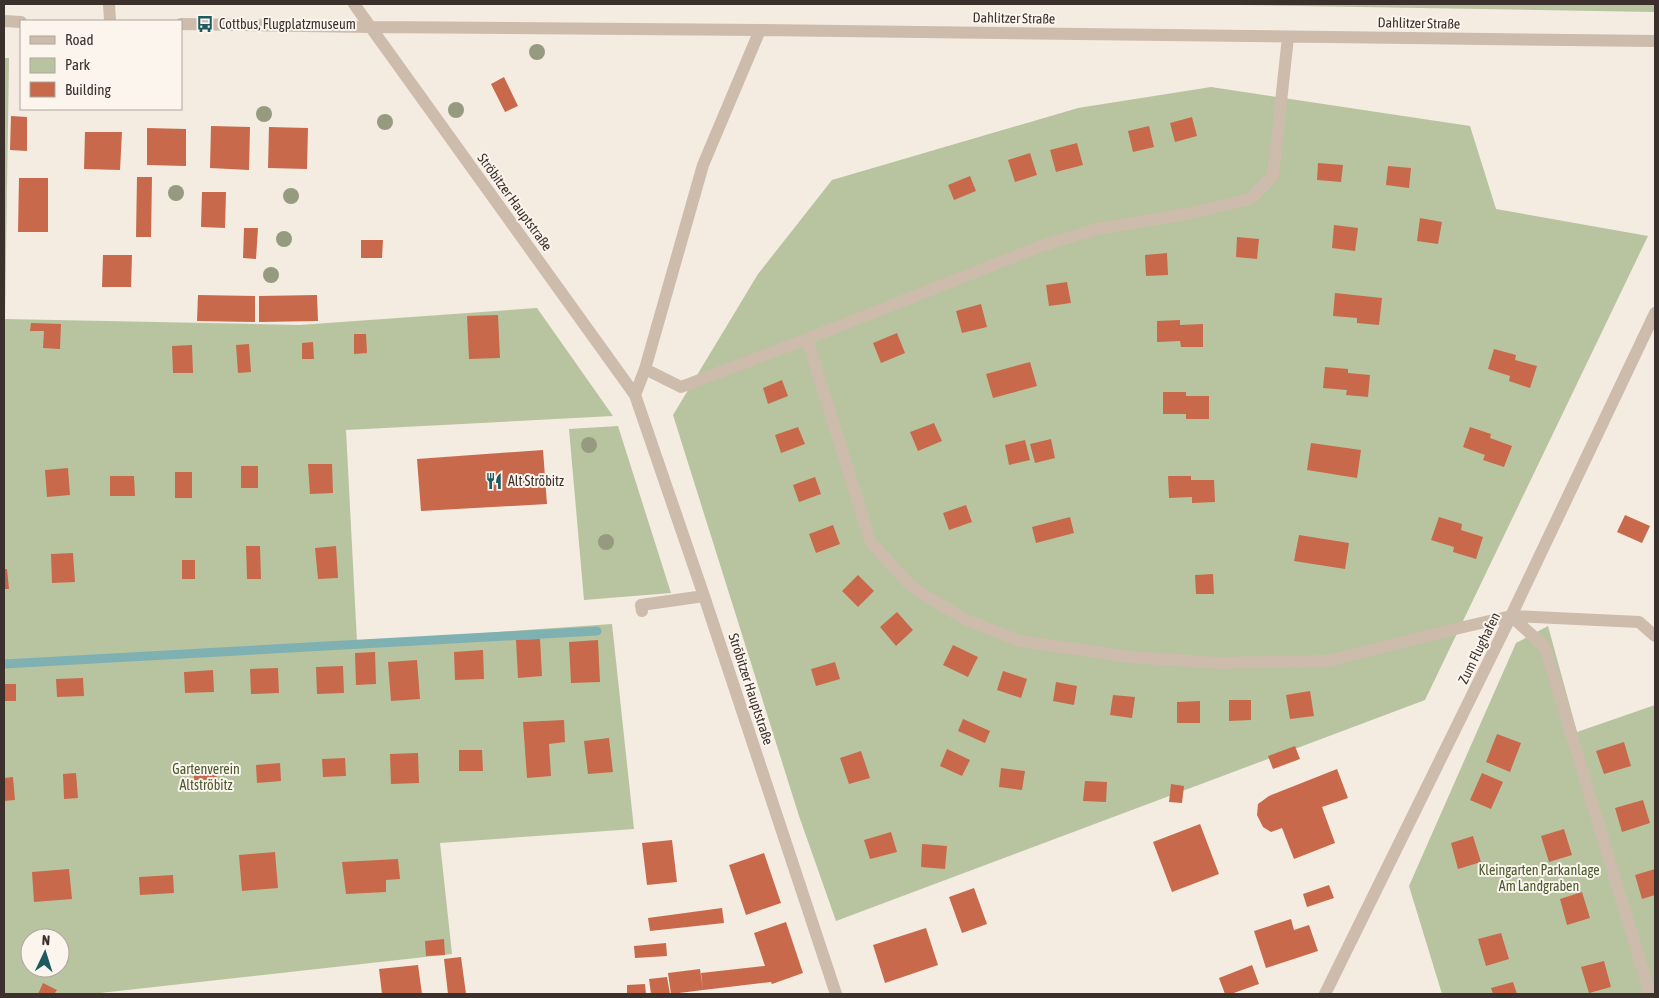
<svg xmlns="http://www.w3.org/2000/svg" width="1659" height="998" viewBox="0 0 1659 998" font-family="'Asap Condensed',sans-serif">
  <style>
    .green { fill: #b8c4a0; fill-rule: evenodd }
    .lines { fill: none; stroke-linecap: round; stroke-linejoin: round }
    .stream { stroke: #7fb0b2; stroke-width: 9 }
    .building { fill: #c8694b }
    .minor { stroke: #cdbbac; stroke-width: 12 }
    .tree { fill: #969b7f }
    .labels { text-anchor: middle; stroke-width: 4; stroke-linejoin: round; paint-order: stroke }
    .street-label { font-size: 14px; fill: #3b302b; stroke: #fbf5ee }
    .poi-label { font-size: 14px; fill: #3b302b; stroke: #fbf5ee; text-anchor: start }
    .park-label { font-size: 14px; fill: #4a5a2e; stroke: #fbf5ee }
  </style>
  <rect width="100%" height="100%" fill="#f4ebe1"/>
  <path class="green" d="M1179 4H1655V12Z
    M4 58H9L5 319 299 325 537 308 613 416 346 430 357 642 612 624 634 829 440 843 452 954 91 994H4ZM30 938H60V968H30Z
    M1211 87 1470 126 1496 209 1648 236 1425 700 836 921 799 816 673 415 758 274 832 180 1078 108Z
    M618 426 671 593 584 600 569 429Z
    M1548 626 1577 732 1655 705V994H1442L1409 886 1516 643Z"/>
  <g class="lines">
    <path class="stream" d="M4 664 597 631"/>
  </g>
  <path class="building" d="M504 77 518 106 505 112 491 84Z
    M11 116 27 117V151L10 150Z
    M1192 117 1197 136 1175 142 1170 123Z
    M211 126 250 127 249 170 210 168Z
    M1149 126 1154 147 1133 152 1128 131Z
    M269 127 308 128 307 169 268 168Z
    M147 128 186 129V166L147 165Z
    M85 132H122L120 170 84 169Z
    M1077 143 1083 165 1056 172 1050 150Z
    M1030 153 1037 175 1015 182 1008 160Z
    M1318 163 1343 165 1341 182 1317 180Z
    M1388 166 1411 168 1409 188 1386 185Z
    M970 176 976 191 954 200 948 185Z
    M137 177H152L151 237H136Z
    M19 178H48V232H18Z
    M202 192H226L225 228 201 227Z
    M1420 218 1442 222 1438 244 1417 241Z
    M1334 225 1358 228 1355 251 1332 248Z
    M244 228H258L256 259 243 258Z
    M1237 237 1259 239 1257 259 1236 257Z
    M361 240H383L382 258H361Z
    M1167 253 1168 275 1146 276 1145 255Z
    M103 255H132L131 287H102Z
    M1067 282 1071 303 1049 306 1046 285Z
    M1335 293 1382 298 1379 325 1357 323V318L1333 316Z
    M198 295 255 296V322L197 321Z
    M317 295 318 321 259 322V296Z
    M981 304 987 327 962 333 956 311Z
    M498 315 500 358 469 359 467 316Z
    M1180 320V325L1203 324V347H1181L1180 341 1157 342V321Z
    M31 323 61 324 60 349 43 348 44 331H30Z
    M897 333 905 353 881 363 873 343Z
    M354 334H366L367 353 354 354Z
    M313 342 314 359H302V343Z
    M249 344 251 372 238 373 236 345Z
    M192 345 193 373H173L172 346Z
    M1494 349 1516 355 1515 360 1537 366 1530 388 1509 381 1510 376 1488 369Z
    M1030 362 1037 386 993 398 986 374Z
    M1325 367 1348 369V373L1370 375 1368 397 1346 395 1347 390 1323 388Z
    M782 380 788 396 768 404 763 388Z
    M1163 392H1186V396H1209V419H1186V414H1163Z
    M934 423 942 441 918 451 910 432Z
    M798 427 805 444 781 453 775 435Z
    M1470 427 1491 434 1490 438 1512 446 1504 467 1483 460 1485 455 1463 447Z
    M1051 439 1055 458 1035 463 1030 444Z
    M1025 440 1030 460 1009 465 1005 445Z
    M1311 443 1361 450 1357 478 1307 470Z
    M543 450 547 504 421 511 417 459Z
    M308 464H332L333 493 310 494Z
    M241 466H258V488H241Z
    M68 468 70 495 47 497 45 470Z
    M175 472H192V498H175Z
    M110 476H134L135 496H110Z
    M1168 476H1191V480H1214L1215 502 1192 503V497L1169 498Z
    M815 477 821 494 799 502 793 485Z
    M966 505 972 522 949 530 943 513Z
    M1625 515 1650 526 1642 543 1617 532Z
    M1070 517 1074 533 1036 543 1032 527Z
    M1439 517 1462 524 1461 530 1483 537 1476 559 1453 552 1454 547 1431 540Z
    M833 525 840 544 816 553 809 534Z
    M1299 535 1349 543 1345 569 1294 561Z
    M246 546H260L261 579H247Z
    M336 546 338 578 318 579 315 548Z
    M73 553 75 582 52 583 51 554Z
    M182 560H195V579H182Z
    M4 569H7L9 589H4Z
    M1213 574 1214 594H1196L1195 575Z
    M858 575 874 591 858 607 842 591Z
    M897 612 913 630 896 646 880 627Z
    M540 639 542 676 518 678 516 640Z
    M598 640 600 682 571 683 569 642Z
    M953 645 978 657 968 677 943 665Z
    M483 650 484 679 455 680 454 652Z
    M375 652 376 684 356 685 355 653Z
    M417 660 420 699 391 701 388 662Z
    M835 662 840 679 816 686 811 669Z
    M343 666 344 693 317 694 316 667Z
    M278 668 279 693 251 694 250 669Z
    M213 670 214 692 185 693 184 672Z
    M1003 671 1027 679 1021 698 997 690Z
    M83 678 84 696 57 697 56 679Z
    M1056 682 1077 686 1074 705 1053 701Z
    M4 684H16V701H4Z
    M1310 691 1314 716 1290 719 1286 695Z
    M1113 695 1135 697 1132 718 1110 715Z
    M1229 700H1251V720L1229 721Z
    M1200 701V723H1177V702Z
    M963 719 990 731 985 743 958 731Z
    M564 720 565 742 549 744 551 776 527 778 523 722Z
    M1497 734 1521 743 1510 772 1486 762Z
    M609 738 613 772 588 774 584 741Z
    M1624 742 1631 766 1604 774 1596 751Z
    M1295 746 1300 759 1273 769 1268 756Z
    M947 749 970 760 962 776 940 766Z
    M459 750H482L483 771H459Z
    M861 751 870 778 849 784 840 758Z
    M418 753 419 783 391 784 390 754Z
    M345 758 346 776 323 777 322 759Z
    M280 763 281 781 257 783 256 765Z
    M194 766H216L217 785 194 786Z
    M1001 768 1025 771 1022 790 999 787Z
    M1337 769 1348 798 1322 807 1335 843 1294 859 1282 828 1271 832 1263 827 1257 815 1258 804 1269 796Z
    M76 773 78 798 64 799 63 774Z
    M1482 773 1503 782 1491 809 1470 800Z
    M13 777 15 800 4 801V778Z
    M1085 781 1107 782 1106 802 1083 801Z
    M1171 784 1184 786 1182 803 1169 802Z
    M1643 800 1650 823 1622 832 1615 808Z
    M1200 824 1219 874 1172 892 1153 842Z
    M1564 829 1572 855 1549 862 1541 836Z
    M891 832 897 852 870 859 864 840Z
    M1473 836 1481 862 1458 869 1451 843Z
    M672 840 677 882 647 885 642 843Z
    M922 844 947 846 945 869 921 867Z
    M275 852 278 888 242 891 239 855Z
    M764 853 781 903 746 915 729 865Z
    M398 859 400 879 386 880V892L346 894 342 862Z
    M69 869 72 899 34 902 32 872Z
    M1655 869V895L1642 899 1635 875Z
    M173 875 174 893 140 895 139 877Z
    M1329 885 1334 898 1307 907 1303 894Z
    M974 888 987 924 962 933 949 897Z
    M1582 892 1590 918 1567 925 1560 899Z
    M722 908 724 923 650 931 648 918Z
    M1291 919 1294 930 1309 925 1318 951 1266 968 1254 931Z
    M786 922 803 973 772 984 771 982 703 990 701 973 765 966 754 933Z
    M926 928 938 965 885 983 873 945Z
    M1501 933 1509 959 1486 966 1478 939Z
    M444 939 445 955 426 956 425 941Z
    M666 943 667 956 635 958 634 946Z
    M461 957 466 994H448L444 959Z
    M1604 961 1611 987 1589 993 1581 967Z
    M418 965 422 994H382L379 969Z
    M1252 965 1259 984 1231 994H1225L1219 978Z
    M700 969 703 990 671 994 668 973Z
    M667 977 670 994H651L649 979Z
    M1513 982 1517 994H1493L1491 988Z
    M43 983 57 990 54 994H38Z
    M645 984 646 994H627V985Z"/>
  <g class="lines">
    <path class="minor" d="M109 4 110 21
      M354 4 635 395 704 596 836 994
      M4 21 21 22
      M181 24 371 27 760 30 1655 41
      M807 339 1041 246 1097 229 1191 213 1250 199 1273 176 1288 37
      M645 369 681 387 807 339 871 543 912 587 964 619 1020 641 1130 657 1219 663 1328 661 1455 629 1511 616
      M635 395 645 369 703 165 760 30
      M642 611 641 605 704 596
      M1325 994 1511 616 1655 313
      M1650 994 1545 647 1511 616 1639 622 1655 636"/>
  </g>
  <g class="tree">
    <circle cx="537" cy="52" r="8"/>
    <circle cx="456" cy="110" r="8"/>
    <circle cx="264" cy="114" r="8"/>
    <circle cx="385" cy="122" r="8"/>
    <circle cx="176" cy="193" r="8"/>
    <circle cx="291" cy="196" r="8"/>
    <circle cx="284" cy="239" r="8"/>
    <circle cx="271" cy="275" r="8"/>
    <circle cx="589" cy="445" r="8"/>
    <circle cx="606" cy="542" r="8"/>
  </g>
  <defs>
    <g id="bus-bare" transform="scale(1.35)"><path d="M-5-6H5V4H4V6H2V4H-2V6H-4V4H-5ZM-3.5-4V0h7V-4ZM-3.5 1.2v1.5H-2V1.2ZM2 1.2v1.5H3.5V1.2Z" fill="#1f5a5e" stroke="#fbf5ee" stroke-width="2.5" paint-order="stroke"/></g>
    <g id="restaurant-bare" transform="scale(1.35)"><path d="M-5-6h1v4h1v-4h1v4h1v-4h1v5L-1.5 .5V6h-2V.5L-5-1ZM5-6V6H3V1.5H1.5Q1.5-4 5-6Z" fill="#1f5a5e" stroke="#fbf5ee" stroke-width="2.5" paint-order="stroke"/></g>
  </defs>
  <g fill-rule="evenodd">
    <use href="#bus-bare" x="205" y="24"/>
    <use href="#restaurant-bare" x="494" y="481"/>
  </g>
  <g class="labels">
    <g class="street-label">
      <text transform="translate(1014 18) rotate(1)" y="5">Dahlitzer Straße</text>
      <text transform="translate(1419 23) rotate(1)" y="5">Dahlitzer Straße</text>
      <text transform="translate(515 202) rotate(54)" y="5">Ströbitzer Hauptstraße</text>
      <text transform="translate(1479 648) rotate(-64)" y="5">Zum Flughafen</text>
      <text transform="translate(751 689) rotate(72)" y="5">Ströbitzer Hauptstraße</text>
    </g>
    <g class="poi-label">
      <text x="219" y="29">Cottbus, Flugplatzmuseum</text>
      <text x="508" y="486">Alt Ströbitz</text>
    </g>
    <g class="park-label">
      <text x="206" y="774">Gartenverein<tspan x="206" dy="16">Altströbitz</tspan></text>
      <text x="1539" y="875">Kleingarten Parkanlage<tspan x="1539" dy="16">Am Landgraben</tspan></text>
    </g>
  </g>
  <rect width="1659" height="998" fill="none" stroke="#3b302b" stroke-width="10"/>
  <rect x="20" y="20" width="162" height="90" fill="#fbf5ee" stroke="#aea6a0"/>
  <rect x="30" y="36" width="25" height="8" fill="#cdbbac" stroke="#aea6a0"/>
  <text x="65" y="45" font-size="15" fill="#3b302b">Road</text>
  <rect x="30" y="58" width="25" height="15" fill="#b8c4a0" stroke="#aea6a0"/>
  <text x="65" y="70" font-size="15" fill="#3b302b">Park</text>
  <rect x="30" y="82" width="25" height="15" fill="#c8694b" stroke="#aea6a0"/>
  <text x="65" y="95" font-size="15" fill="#3b302b">Building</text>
  <g transform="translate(45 953) rotate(4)"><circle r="24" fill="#fbf5ee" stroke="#aea6a0"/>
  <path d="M0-4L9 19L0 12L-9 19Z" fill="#1f5a5e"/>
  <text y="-8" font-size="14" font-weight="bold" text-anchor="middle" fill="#3b302b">N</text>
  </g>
</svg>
